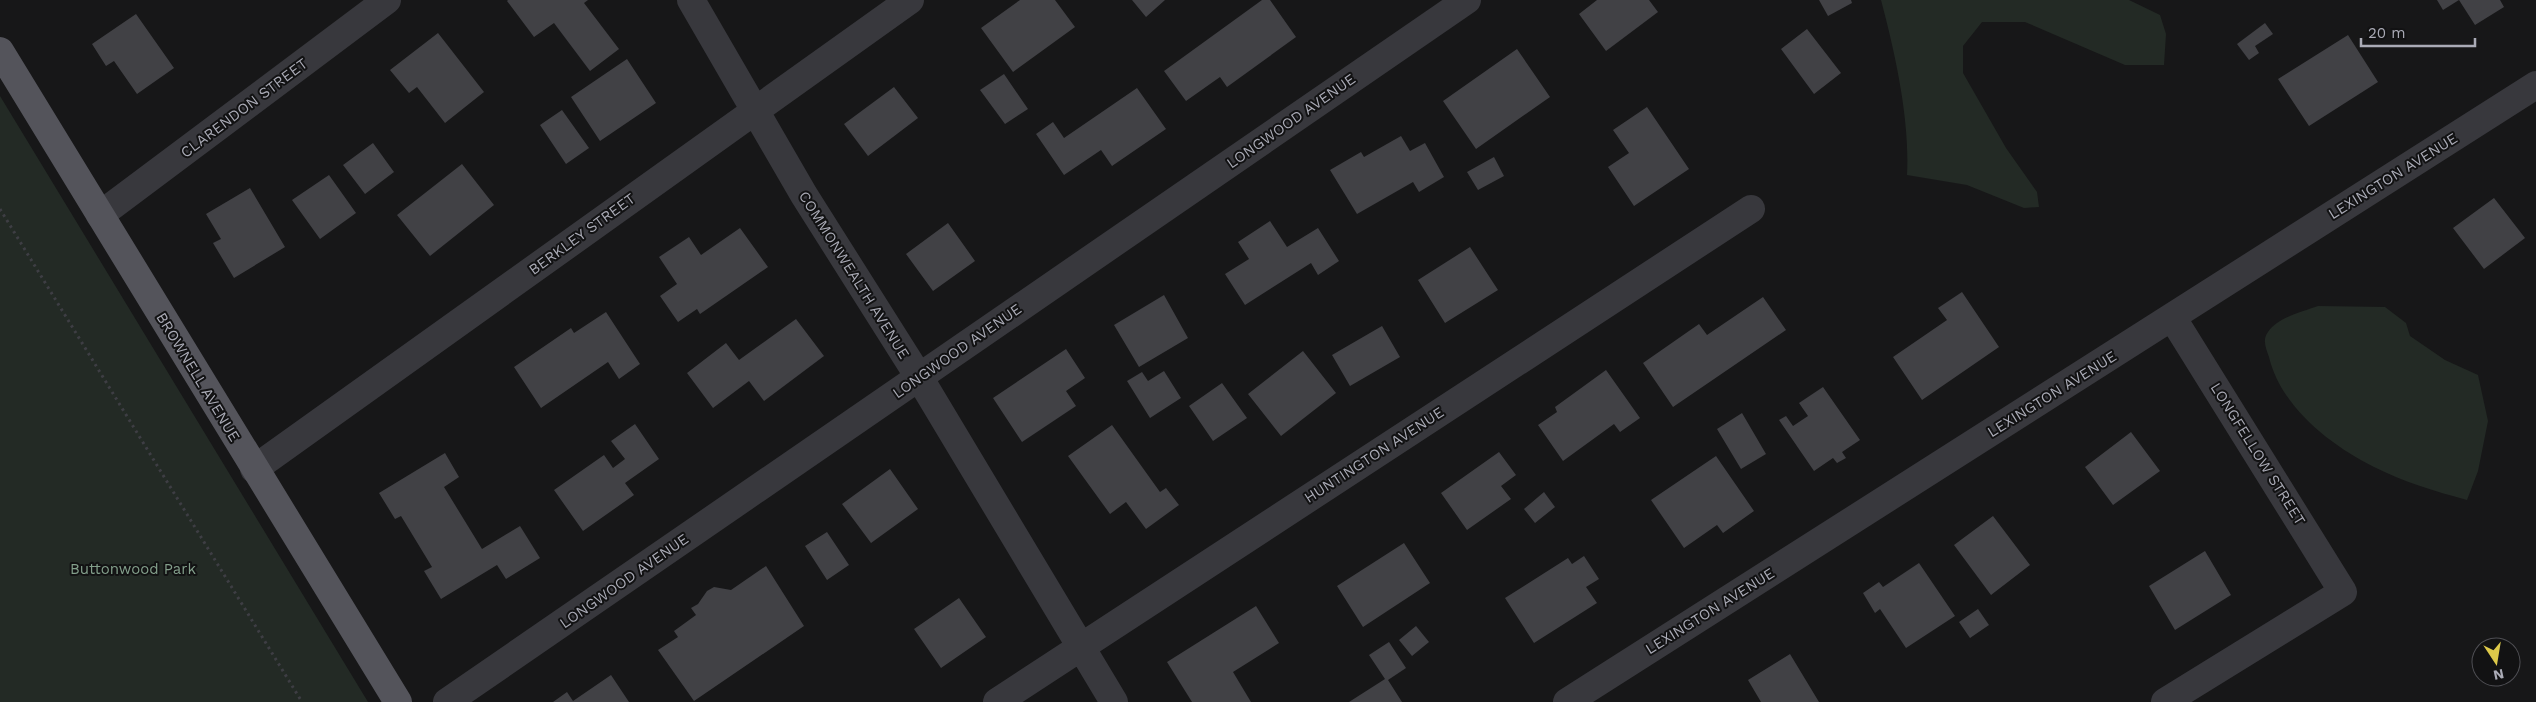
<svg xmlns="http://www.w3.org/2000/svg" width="2536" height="702" viewBox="0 0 2536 702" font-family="'Work Sans',sans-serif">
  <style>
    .green { fill: #232a25 }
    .building { fill: #414145 }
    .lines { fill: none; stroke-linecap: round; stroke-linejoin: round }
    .path { stroke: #3e3e44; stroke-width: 3; stroke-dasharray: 2.5 4; stroke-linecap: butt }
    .minor { stroke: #38383d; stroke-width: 28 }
    .major { stroke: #54545b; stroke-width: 28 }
    .labels { text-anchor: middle; stroke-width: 4; stroke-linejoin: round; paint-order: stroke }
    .street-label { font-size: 15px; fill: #aaabb6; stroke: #121213 }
    .park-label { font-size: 15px; fill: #839f8b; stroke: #121213 }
  </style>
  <rect width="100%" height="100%" fill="#171718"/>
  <path class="green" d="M1881 0H2129L2160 15 2166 34 2164 65H2125L2025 22H1982L1963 46V73L2006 148 2037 192 2039 207 2024 208 1967 185 1907 175C1910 119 1895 53 1881 0Z
    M0 96 368 702H0Z
    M2318 306 2385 307 2406 323 2410 336 2445 360 2478 375 2488 421 2478 471 2467 500C2434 491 2404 482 2374 467 2330 445 2281 407 2269 357 2266 348 2262 340 2268 332 2278 317 2302 312 2318 306Z"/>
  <path class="building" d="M508 0H588L584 3 619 49 590 71 554 23 534 37 507 1Z
    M1020 0H1055L1075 27 1013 72 981 28Z
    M1132 0H1165L1146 17Z
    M1262 0H1270L1296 37 1227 87 1220 77 1186 101 1164 71Z
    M1597 0H1649L1658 12 1606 51 1579 14Z
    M1819 0H1851L1852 3 1828 16Z
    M2437 0H2459L2443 10Z
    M2459 0H2500L2504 7 2475 25Z
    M136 14 174 68 137 94 114 61 106 66 92 44Z
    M2265 23 2273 34 2255 46 2259 53 2249 60 2237 44Z
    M1807 29 1841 73 1814 94 1781 49Z
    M438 33 484 92 445 123 417 87 409 93 390 70Z
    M2348 35 2378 82 2309 126 2278 79Z
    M1517 49 1550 97 1476 149 1443 101Z
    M627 59 656 103 600 141 571 97Z
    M1004 74 1028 109 1005 124 980 90Z
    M894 87 918 118 868 156 844 124Z
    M1137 88 1166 129 1112 166 1101 150 1064 175 1036 134 1053 122 1064 138Z
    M1647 107 1689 169 1634 206 1608 167 1629 153 1613 130Z
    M562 110 589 148 566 164 540 125Z
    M1401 136 1410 151 1425 143 1444 177 1419 192 1413 182 1357 214 1330 170 1361 152 1364 157Z
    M373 143 394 172 365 194 343 165Z
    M1494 157 1504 176 1478 190 1467 172Z
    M462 164 494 205 430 256 397 215Z
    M329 175 356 213 320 239 292 200Z
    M250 188 285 247 234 278 213 243 221 239 206 214Z
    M2494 198 2525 238 2484 269 2453 228Z
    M1270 221 1287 247 1318 228 1339 261 1318 275 1311 263 1245 305 1225 274 1249 259 1238 242Z
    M948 223 975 261 933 291 906 254Z
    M740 228 768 267 700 314 697 309 678 322 660 296 677 284 659 257 689 237 701 255Z
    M1470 247 1498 290 1445 323 1418 280Z
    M1962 292 1999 347 1922 400 1893 357 1947 320 1938 308Z
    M1164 295 1188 338 1139 367 1114 325Z
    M1763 297 1786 330 1673 407 1643 363 1699 324 1707 335Z
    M606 312 640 364 619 379 608 362 541 408 514 367 571 328 574 333Z
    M796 319 824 356 764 401 749 381 713 408 687 373 726 343 739 360Z
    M1382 326 1400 357 1350 386 1332 355Z
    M1066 349 1085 378 1066 391 1076 406 1022 442 993 398Z
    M1303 351 1336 393 1281 436 1248 394Z
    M1606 370 1640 418 1620 432 1614 424 1563 461 1538 425 1557 412 1555 407Z
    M1164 371 1181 398 1150 418 1127 381 1142 372 1148 381Z
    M1222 383 1247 418 1213 441 1189 406Z
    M1823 387 1860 440 1842 452 1846 458 1837 463 1833 458 1814 471 1779 420 1786 416 1793 426 1808 416 1799 403Z
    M1742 413 1766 454 1741 469 1717 429Z
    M635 424 659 459 625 483 634 495 583 531 554 490 604 455 613 468 625 459 611 441Z
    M1112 425 1160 492 1166 488 1179 505 1146 529 1126 502 1110 514 1068 456Z
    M2131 432 2160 471 2113 505 2085 467Z
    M1499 452 1516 475 1501 486 1511 499 1467 530 1441 493Z
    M445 453 459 477 444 487 482 549 520 526 540 558 506 579 497 565 441 599 424 571 432 567 401 516 395 519 379 493Z
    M1716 456 1754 511 1723 533 1717 525 1684 548 1651 500Z
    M890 469 918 509 871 543 842 504Z
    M1544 492 1555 507 1535 523 1524 509Z
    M1993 516 2030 565 1991 595 1954 545Z
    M827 532 849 565 827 580 805 546Z
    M1404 543 1430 583 1363 627 1337 586Z
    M2205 551 2231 595 2175 630 2149 586Z
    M1584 556 1599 579 1586 587 1597 603 1534 643 1505 598 1568 558 1572 564Z
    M1919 563 1955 616 1906 648 1880 609 1875 613 1863 593 1879 582 1883 587Z
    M766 566 804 626 694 701 658 650 678 637 674 631 696 615 691 608 698 604 707 591 714 587 731 590Z
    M959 598 986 637 941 668 914 629Z
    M1256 606 1279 643 1233 672 1251 702H1192L1167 662Z
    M1978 609 1989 625 1970 638 1959 622Z
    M1416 626 1429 642 1412 656 1399 640Z
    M1389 642 1406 668 1388 680 1402 702H1349L1385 679 1369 655Z
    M1790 654 1819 702H1761L1748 680Z
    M611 675 629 702H553L567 692 573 701Z"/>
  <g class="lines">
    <path class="path" d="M0 209 302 702"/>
    <path class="minor" d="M691 0 804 195 919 377 1114 702
      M100 215 387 0
      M254 469 910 0
      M447 702 1467 0
      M997 702 1751 209
      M1567 702 2536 85
      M2165 702 2343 592 2172 317"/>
    <path class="major" d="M0 51 398 702"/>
  </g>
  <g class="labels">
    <g class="street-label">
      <text transform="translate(244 108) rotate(-37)" y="5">CLARENDON STREET</text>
      <text transform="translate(1291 121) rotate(-35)" y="5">LONGWOOD AVENUE</text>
      <text transform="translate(2393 176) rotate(-32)" y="5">LEXINGTON AVENUE</text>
      <text transform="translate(582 234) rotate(-36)" y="5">BERKLEY STREET</text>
      <text transform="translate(854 275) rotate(58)" y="5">COMMONWEALTH AVENUE</text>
      <text transform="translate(957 351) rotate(-35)" y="5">LONGWOOD AVENUE</text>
      <text transform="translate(198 377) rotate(59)" y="5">BROWNELL AVENUE</text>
      <text transform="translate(2052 394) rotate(-32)" y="5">LEXINGTON AVENUE</text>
      <text transform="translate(2258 454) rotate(58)" y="5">LONGFELLOW STREET</text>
      <text transform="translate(1374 455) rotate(-33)" y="5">HUNTINGTON AVENUE</text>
      <text transform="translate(624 581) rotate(-35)" y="5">LONGWOOD AVENUE</text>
      <text transform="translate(1710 611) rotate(-32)" y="5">LEXINGTON AVENUE</text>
    </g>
    <g class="park-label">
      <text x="133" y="574">Buttonwood Park</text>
    </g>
  </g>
  <g transform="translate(2496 662) rotate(168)"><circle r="24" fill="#121213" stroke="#4f4f54"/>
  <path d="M0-4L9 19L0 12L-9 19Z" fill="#ddc94a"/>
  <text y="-8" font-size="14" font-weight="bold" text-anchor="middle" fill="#aaabb6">N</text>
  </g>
  <path d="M2361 38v8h114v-8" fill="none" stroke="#aaabb6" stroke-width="2.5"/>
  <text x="2368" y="38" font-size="15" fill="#aaabb6" stroke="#121213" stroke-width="4" paint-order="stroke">20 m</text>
</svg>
